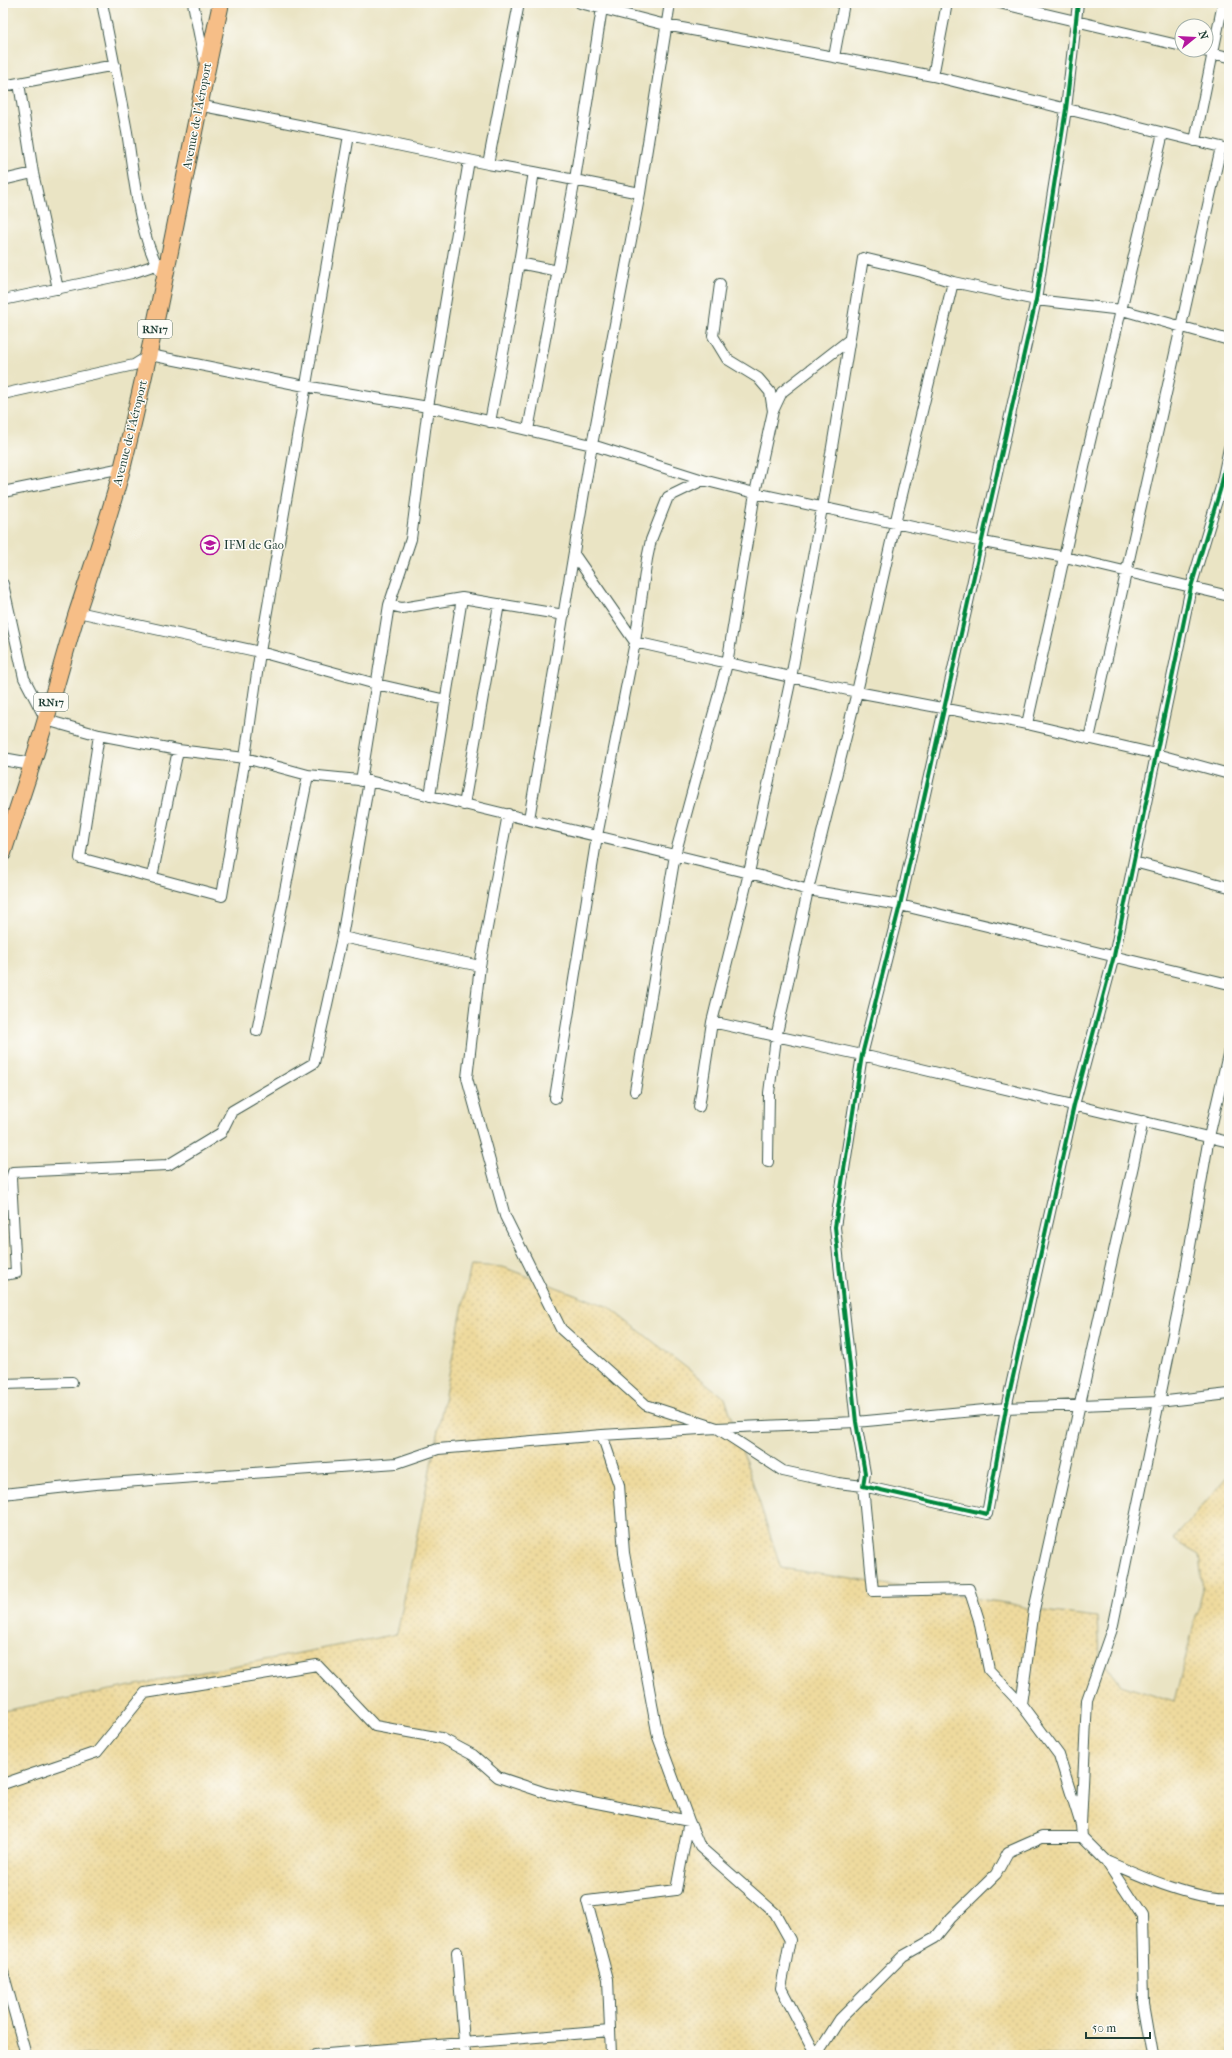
<svg xmlns="http://www.w3.org/2000/svg" width="1232" height="2058" viewBox="0 0 1232 2058" font-family="'IM FELL French Canon',serif">
  <style>
    .sand { fill: url(#sand-dots); stroke: #868c69 }
    .lines { fill: none; stroke-linecap: round; stroke-linejoin: round }
    .minor-casing { stroke: #3d564a; stroke-width: 12 }
    .tertiary-casing { stroke: #3d564a; stroke-width: 14 }
    .primary-casing { stroke: #3d564a; stroke-width: 18 }
    .minor { stroke: #fff; stroke-width: 10 }
    .tertiary { stroke: #fff; stroke-width: 12 }
    .primary { stroke: #f6be87; stroke-width: 16 }
    .cycleway-casing { stroke: #fdfcf7; stroke-width: 6 }
    .cycleway { stroke: #00873e; stroke-width: 4 }
    .labels { text-anchor: middle; stroke-width: 3; stroke-linejoin: round; paint-order: stroke }
    .shield { fill: #fdfcf7; stroke: #62766e; stroke-width: 1 }
    .shield-label { font-size: 11px; font-weight: bold; fill: #1f3d34 }
    .street-label { font-size: 12px; fill: #1f3d34; stroke: #fdfcf7 }
    .poi-label { font-size: 12px; fill: #1f3d34; stroke: #fdfcf7; text-anchor: start }
  </style>
  <defs>
    <pattern id="sand-dots" width="8" height="8" patternUnits="userSpaceOnUse"><rect width="8" height="8" fill="#eeda9e"/><path d="M2 2h.1M6 6h.1" fill="none" stroke="#ccbc89" stroke-width="1.8" stroke-linecap="round"/></pattern>
  </defs>
  <rect width="100%" height="100%" fill="#fdfcf7"/>
  <filter id="ink" filterUnits="userSpaceOnUse"><feTurbulence type="fractalNoise" baseFrequency=".025" numOctaves="2"/><feDisplacementMap in="SourceGraphic" scale="8" xChannelSelector="R" yChannelSelector="G"/><feConvolveMatrix kernelMatrix="1 2 1 2 8 2 1 2 1" color-interpolation-filters="sRGB"/></filter>
  <filter id="wash" filterUnits="userSpaceOnUse"><feTurbulence type="fractalNoise" baseFrequency=".012" numOctaves="4" result="noise"/><feDisplacementMap in="SourceGraphic" scale="16" xChannelSelector="R" yChannelSelector="G"/><feGaussianBlur stdDeviation="0.9" result="paint"/><feColorMatrix in="noise" values="0 0 0 0 0 0 0 0 0 0 0 0 0 0 0 0 0 1.4 0 .05"/><feComposite in="paint" operator="in"/></filter>
  <g filter="url(#wash)">
    <rect width="100%" height="100%" fill="#eae4c4"/>
    <path class="sand" d="M471 1265 503 1267 609 1307 725 1398 781 1568 1012 1604 1034 1610 1098 1617 1100 1657 1121 1685 1174 1702 1203 1590 1199 1555 1173 1540 1229 1474V2055H3V1711L397 1634Z"/>
  </g>
  <g filter="url(#ink)">
    <g class="lines">
      <g class="minor-casing">
        <path id="minor" d="M102 3C111 46 119 89 127 132 134 175 139 243 165 278
          M193 3 205 64
          M580 3 666 25 933 76 1229 149
          M999 3 1182 46
          M1078 3 1066 109 1036 300 900 905 862 1055 835 1227 856 1422 865 1473 863 1486 987 1514 1006 1408 1074 1105 1114 956 1191 587 1221 487 1229 448
          M1199 50 1229 57
          M834 57 844 3
          M933 76 947 3
          M19 83 33 173 58 289
          M3 86 115 65
          M349 135 488 164 519 3
          M1195 141 1223 3
          M488 164 534 172 509 322 490 422
          M534 172 640 193
          M3 180 33 173
          M519 263 558 271
          M720 284 713 336 727 359 758 378 770 392 773 411
          M3 300 132 273 161 263
          M3 394 134 365 150 355 305 386 428 407 592 445 703 480 755 493 983 542 1065 557 1229 596
          M528 430 575 179 602 8
          M3 492 122 468
          M574 554 635 642 857 692 1027 724 1156 754 1229 774
          M3 584 24 678 46 720 99 735 178 750 245 758 308 775 369 781 761 876 808 890 900 905 1229 984
          M389 605 402 608 462 598
          M78 612 260 652 376 684 446 700
          M1027 724 1087 454 1163 133
          M99 735 80 858 222 896 245 758 260 652 349 135 198 105
          M1089 739 1221 147
          M361 781 389 605 411 539 428 407 469 160
          M430 796 462 598 564 615
          M464 805 499 604
          M529 819 592 445 640 193 670 3
          M1134 862 1229 887
          M152 877 178 750
          M342 937 480 966 467 1078 505 1216 561 1329 646 1405 717 1428 856 1422 1006 1408 1158 1402 1229 1394
          M480 966 508 814
          M712 1022 862 1055 1229 1142
          M257 1031 308 775
          M635 1091 675 855 727 664 755 493 773 411 782 392 849 340
          M555 1098 597 836 635 642 647 559 651 540 668 497 703 480
          M699 1107 712 1022 749 873 791 678 822 508 863 258 922 272 953 282 1036 300 1122 310 1229 340
          M768 1162 769 1093 776 1038 808 890 857 692 895 524 953 282
          M3 1275 16 1273 11 1178 13 1172 168 1165 221 1133 232 1111 314 1063 342 937 369 781
          M3 1384 72 1382
          M602 1435 619 1485 624 1553 658 1737 689 1821 676 1890 587 1901 608 1979 611 2055
          M3 1494 95 1484 397 1463 438 1449 602 1435 717 1428 783 1471 838 1483 863 1486 873 1591 969 1589 979 1620 989 1670 1021 1704 1059 1755 1081 1825
          M1021 1704 1034 1610 1143 1121
          M3 1784 97 1752 145 1693 317 1665 375 1726 441 1738 473 1755 498 1777 546 1793 689 1821 700 1847 775 1913 790 1940 781 1988 816 2055
          M1106 1861C1138 1875 1196 1901 1229 1898
          M457 1952 465 2055
          M3 1972 26 2055
          M315 2055 610 2031
          M817 2055 840 2019 903 1956 935 1938 951 1918 996 1874 1008 1852 1042 1837H1082
          M1153 2055 1144 2003 1142 1916 1106 1861 1082 1837 1081 1825 1087 1700 1112 1629 1184 1281 1209 1137 1229 1050"/>
      </g>
      <g class="tertiary-casing">
        <path id="tertiary" d="M3 759 31 764"/>
      </g>
      <g class="primary-casing">
        <path id="primary" d="M3 853C17 809 33 764 46 719 57 684 66 648 77 613 93 564 110 515 123 465 161 312 187 157 221 3"/>
      </g>
      <use href="#minor" class="minor"/>
      <use href="#tertiary" class="tertiary"/>
      <use href="#primary" class="primary"/>
      <g class="cycleway-casing">
        <path id="cycleway" d="M1078 3 1066 109 1036 300 900 905 862 1055 835 1227 856 1422 865 1473 863 1486 987 1514 1006 1408 1074 1105 1114 956 1191 587 1221 487 1229 448"/>
      </g>
      <use href="#cycleway" class="cycleway"/>
    </g>
  </g>
  <defs>
    <g id="school-ring" transform="scale(1)"><circle r="9.5" fill="#fdfcf7" stroke="#b5179e" stroke-width="1.5"/><path d="M0-5L7-2L0 1L-7-2ZM-4 1L0 2.5L4 1V4Q0 6-4 4Z" fill="#b5179e"/></g>
  </defs>
  <g fill-rule="evenodd">
    <use href="#school-ring" x="210" y="545"/>
  </g>
  <g class="labels">
    <g class="shield">
      <rect x="138" y="320" width="34" height="18" rx="3"/>
      <rect x="34" y="693" width="34" height="18" rx="3"/>
    </g>
    <g class="shield-label">
      <text x="155" y="333">RN17</text>
      <text x="51" y="706">RN17</text>
    </g>
    <g class="street-label">
      <text transform="translate(197 116) rotate(-79)" y="4">Avenue de l'Aéroport</text>
      <text transform="translate(130 433) rotate(-76)" y="4">Avenue de l'Aéroport</text>
    </g>
    <g class="poi-label">
      <text x="224" y="549">IFM de Gao</text>
    </g>
  </g>
  <rect width="1232" height="2058" fill="none" stroke="#fdfcf7" stroke-width="16"/>
  <g transform="translate(1194 38) rotate(72)"><circle r="19" fill="#fdfcf7" stroke="#a4b0a9"/>
  <path d="M0-3L7 15L0 10L-7 15Z" fill="#b5179e"/>
  <text y="-6" font-size="11" font-weight="bold" text-anchor="middle" fill="#1f3d34">N</text>
  </g>
  <path d="M1086 2032v6h64v-6" fill="none" stroke="#1f3d34" stroke-width="2"/>
  <text x="1092" y="2032" font-size="12" fill="#1f3d34" stroke="#fdfcf7" stroke-width="3" paint-order="stroke">50 m</text>
</svg>
